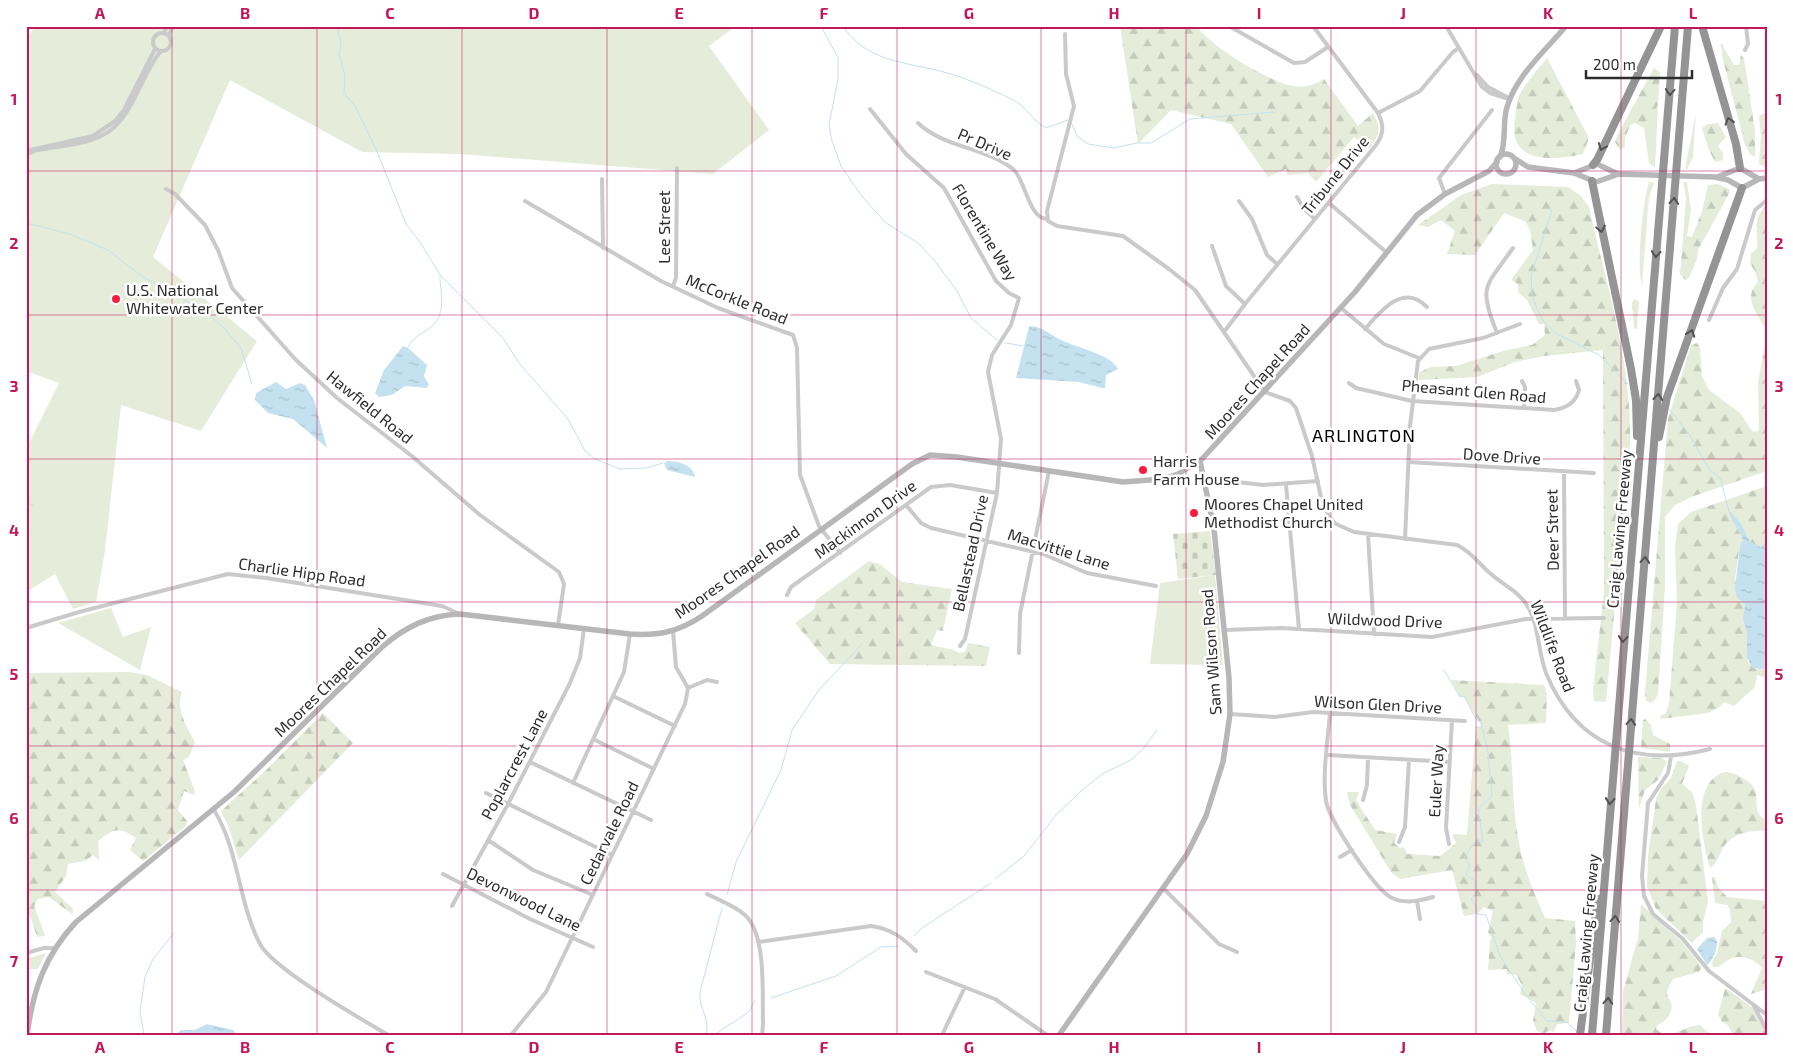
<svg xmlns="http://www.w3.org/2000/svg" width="1793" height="1061" viewBox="0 0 1793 1061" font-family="'Exo 2',sans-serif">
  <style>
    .grass { fill: #e5ecd9 }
    .forest { fill: url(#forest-firs) }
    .cemetery { fill: url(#cemetery-stones) }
    .water { fill: url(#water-ripples) }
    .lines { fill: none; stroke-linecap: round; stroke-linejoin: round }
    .stream { stroke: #c3e1ee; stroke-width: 1 }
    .street { stroke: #cacaca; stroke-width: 4 }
    .secondary { stroke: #b7b7b7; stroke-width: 5.5 }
    .highway { stroke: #949494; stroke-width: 8 }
    .oneway { stroke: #515151 }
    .grid { fill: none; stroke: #c2185b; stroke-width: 1; stroke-opacity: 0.55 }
    .poi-dot { fill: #f51e3f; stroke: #fff; stroke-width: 2 }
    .labels { text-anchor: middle; stroke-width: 5; stroke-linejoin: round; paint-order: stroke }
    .street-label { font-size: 16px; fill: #2d2d2d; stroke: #fff }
    .poi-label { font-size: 16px; fill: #2d2d2d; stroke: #fff; text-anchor: start }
    .neighbourhood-label { font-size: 18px; letter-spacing: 1px; fill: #000; stroke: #fff }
    .neatline { fill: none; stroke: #c2185b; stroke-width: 2 }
    .grid-label { font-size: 16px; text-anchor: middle; font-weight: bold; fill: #c2185b }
  </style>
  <defs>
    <pattern id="forest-firs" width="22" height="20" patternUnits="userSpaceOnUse" patternTransform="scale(1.25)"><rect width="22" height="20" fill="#e5ecd9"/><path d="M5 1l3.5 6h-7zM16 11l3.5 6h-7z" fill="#c5cbbb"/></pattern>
    <pattern id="cemetery-stones" width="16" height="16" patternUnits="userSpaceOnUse" patternTransform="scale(1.25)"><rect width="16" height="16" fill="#e5ecd9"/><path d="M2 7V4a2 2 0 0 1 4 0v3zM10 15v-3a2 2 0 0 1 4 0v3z" fill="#c5cbbb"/></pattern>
    <pattern id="water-ripples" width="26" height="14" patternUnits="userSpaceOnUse" patternTransform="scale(1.25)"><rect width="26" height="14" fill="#c3e1ee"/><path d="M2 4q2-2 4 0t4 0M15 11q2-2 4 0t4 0" fill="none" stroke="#a8c1cc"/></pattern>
  </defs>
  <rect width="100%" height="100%" fill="#fff"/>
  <path class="grass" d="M35 26H736L709 46 769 130 713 174 459 154 362 152 230 80 153 257 257 341 201 431 121 405 105 551 96 602 73 609 55 574 26 592V449L59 383 26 371V40Z
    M1658 105 1655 168 1649 163 1644 128Z
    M1696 114 1693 157 1687 170 1685 168Z
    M1649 182 1654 183 1649 197 1642 285C1636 268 1643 200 1649 182Z
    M1683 182H1687L1691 210 1687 236 1683 239 1686 197Z
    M1215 575 1223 665 1150 664 1160 583Z
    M111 608 123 637 151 627 140 670 58 623Z
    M46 953 38 969H26V959Z"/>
  <path class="forest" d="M1120 26H1197C1208 45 1272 84 1294 86 1305 88 1314 85 1324 79L1358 126 1373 113C1382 128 1379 136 1369 149L1354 137 1316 182 1308 173 1288 175 1286 169 1268 177 1231 124 1171 110 1138 144Z
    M1721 43 1734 65H1739L1741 55 1744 58 1755 131V157L1750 154 1745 145 1722 56Z
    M1547 58 1589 138 1583 154C1553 161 1507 164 1515 119 1516 111 1517 99 1521 92 1528 80 1538 69 1547 58Z
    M1654 68 1660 72 1658 105 1644 128 1635 123 1630 125 1625 139V147L1620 150 1615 142 1618 134Z
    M1767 112V168L1759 164 1761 136 1759 116Z
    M1718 123 1726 137 1718 146 1723 153V160L1715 162 1709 150 1702 128 1708 124Z
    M1492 184 1568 187 1580 195 1589 207C1606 284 1632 363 1630 443L1606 702 1594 701 1593 689 1604 592 1603 350 1544 356 1515 362 1477 377 1418 380 1420 372 1431 367 1456 366 1503 351 1532 345 1545 335 1544 324H1539L1527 300 1518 292V284L1511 280 1533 250 1530 230 1525 221 1504 213 1475 255 1447 254 1455 231 1441 220 1428 227 1418 225 1461 195Z
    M1718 184 1729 189 1730 192 1698 250 1697 259 1689 278 1685 280 1680 274 1683 239 1687 236 1692 237 1702 211 1708 185Z
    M1767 206V331C1757 313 1742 299 1758 282L1755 271 1750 264 1751 253 1757 249C1759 233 1751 216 1767 206Z
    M1635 299 1639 302 1637 329 1634 328 1632 302Z
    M1767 334V471L1694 496 1675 505 1665 517V586L1658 695 1654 701 1650 703 1646 700 1645 693 1668 419 1691 345 1697 343 1700 348 1702 376 1709 390 1740 413 1752 431 1756 432 1759 430 1758 382Z
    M1767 486V540L1761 547 1749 542 1740 522 1729 512 1743 540 1740 544 1735 578 1740 599 1746 605 1744 622 1747 632 1748 662 1756 669H1767V678L1757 675 1755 687 1734 706 1724 702 1720 707 1708 713 1660 719V716L1666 713 1669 703 1677 603 1675 548 1678 524 1691 512Z
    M869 561 881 565 902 582 952 589 943 631 937 630 931 645 954 650 959 653 965 652 968 643 990 647 986 666 830 664 795 623 814 609 816 600Z
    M129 672 147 675 182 692C175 708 187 728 195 742L189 757 183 760 195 791 194 795 184 791 178 810 187 821 186 826 143 861 130 850 136 838C118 826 114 829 98 841L99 860 93 855 85 861 68 864 66 876 55 892 73 909V915L49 897 38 899 34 906 45 935 44 936 37 937 31 918 26 910V673Z
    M1451 680 1544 685 1547 694 1546 723 1508 725C1514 762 1511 800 1518 837 1522 865 1533 891 1545 918L1575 921 1576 943 1569 1023 1557 1024 1554 1032 1549 1030 1544 1034 1537 1031 1533 1021 1536 1003 1520 994 1522 985 1516 975 1507 974V969L1488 970 1490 940 1492 938 1488 932 1493 911 1484 907 1477 914 1464 916 1452 870 1400 879 1391 872 1350 805 1347 792H1359L1356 800 1375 830 1397 834 1394 843 1400 848 1404 847 1407 854 1440 856 1456 843 1452 834 1467 835 1476 726H1482L1464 697H1460Z
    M323 713 353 743 239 860 229 828 221 811 263 773Z
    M1645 719 1651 725 1653 735 1670 744V752L1641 748 1643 720Z
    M1638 757 1662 758 1667 762 1658 780 1645 790 1639 808Z
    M1677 761H1681L1689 766 1682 784 1692 792 1696 805 1708 902 1703 922V932L1692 943 1656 909 1647 886 1648 856 1656 799 1660 790 1671 778Z
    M1725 772C1734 772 1752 781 1755 790 1759 802 1752 814 1767 820V831C1751 830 1732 833 1723 848 1719 855 1717 864 1710 868 1702 841 1690 782 1725 772Z
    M1712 877H1715L1718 887 1727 897 1767 901V989L1751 994 1762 968C1756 959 1740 954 1730 959 1723 962 1721 968 1713 967L1712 963 1717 953 1722 931 1731 922 1730 909 1727 905 1715 903Z
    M1641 904 1681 941 1702 967 1699 972 1673 979 1667 991C1667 997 1669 998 1671 1003 1674 1013 1665 1022 1657 1025L1656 1029C1669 1042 1685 1025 1700 1025L1711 1035H1622L1623 991 1638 938Z
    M1725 989H1727L1753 1008 1767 1035H1733L1728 1025 1722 1022 1718 1015Z"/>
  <path class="cemetery" d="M1210 531 1216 575 1178 579 1173 534Z"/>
  <path class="water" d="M1031 326C1043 327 1049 334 1059 339 1074 347 1111 354 1118 369L1106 375 1105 388H1102L1079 382 1016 378 1029 327Z
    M403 346 408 348 427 365 424 376 429 385 426 388 405 386 392 395 379 397 375 393 384 370Z
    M276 382 286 389 300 383 305 385 314 400 327 448 293 419 268 413 255 400 256 393Z
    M668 461C679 461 693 465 695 477L667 470 664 463Z
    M1729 511 1740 522 1750 542 1761 547 1767 540 1766 669 1752 668 1747 657V632L1743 619 1745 605 1737 597 1735 588 1740 544 1743 540C1739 530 1731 521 1729 511Z
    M1714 937 1717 941C1717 949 1714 960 1707 965L1697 949 1707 938Z
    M207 1024 233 1030 238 1035H175L181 1030H195Z"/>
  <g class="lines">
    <path class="stream" d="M337 26 341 45 339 54 345 76 344 93 355 106 376 149 406 224 420 242 440 275 503 338 519 363 568 419 585 451 595 459 620 469 646 468 663 463
      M821 26 838 58V79L829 125 832 141 841 166 861 195 876 212 886 223 918 243 934 260 957 291 971 318 997 340
      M843 26C865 61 904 62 940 71 964 77 989 88 1011 99 1026 105 1032 121 1046 128L1068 120
      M1071 122 1077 136 1088 144 1113 148 1137 143H1151L1190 119 1275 112
      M1552 210 1531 276 1532 294 1537 309 1544 322 1557 334 1599 355 1628 384
      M26 223 70 234 108 250 143 277 206 312 224 328 241 348 252 384
      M1006 343 1023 346
      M408 347C415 335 423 334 432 326 447 313 440 292 440 276
      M1669 409 1689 434 1709 469 1720 478 1729 511
      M26 503 33 505
      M1444 670 1460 697 1464 696 1476 719 1481 723 1488 752 1492 796 1478 809 1483 841 1475 842 1464 858C1470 864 1471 867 1466 874L1470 878 1475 881V895L1471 899 1476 906 1477 914 1486 915 1500 956 1525 994 1547 1021 1567 1022 1577 1032
      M995 879 1024 856 1056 815 1080 792 1102 774 1131 760 1143 749 1157 730
      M727 895 736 862 781 770 792 730 819 690 861 645
      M914 936 922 928 991 883
      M771 998 836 976 881 947 898 946
      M144 1035 140 1011 145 977 153 959 174 933
      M706 1035C711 1018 698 1008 700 992L722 908
      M714 1035 749 1012 755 1000"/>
    <path class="street" d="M1229 26 1294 63 1305 62 1328 47
      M1446 26 1482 87 1490 93 1509 99
      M153 42a9 9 0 1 1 18 0a9 9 0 1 1-18 0Z
      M163 33 168 26
      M1065 34 1066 74 1074 106 1047 211 1048 221 1057 226 1123 236 1169 269 1195 290 1265 392 1290 401 1296 408 1312 456 1322 502 1330 518 1336 524 1354 532 1457 545C1472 552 1479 564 1491 574 1503 585 1520 592 1528 607 1539 626 1538 652 1546 673 1576 746 1636 768 1710 749
      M169 35 173 26
      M1745 50 1748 44 1746 26
      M1477 75 1488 87 1507 97
      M870 109 906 154 944 188 996 281 1009 293 1019 298 1011 325 992 355 988 372 1001 439 997 493 965 639 960 646
      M1378 113 1420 91 1453 52 1459 48
      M918 123C944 148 989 148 1014 170 1025 180 1029 219 1047 219
      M26 151 93 136 115 121 124 110 155 49
      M26 155 34 151C53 147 73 146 91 140 132 129 137 81 160 52
      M602 179 603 248
      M166 189 175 194 205 225 218 250 232 288 295 359 337 398 413 457 480 515 559 572 564 584 558 625
      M1445 194 1439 178 1492 110
      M1297 197 1304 209 1315 219
      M525 201 661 281 718 308 793 335 797 348 800 475 819 526 840 553
      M1239 201 1252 219 1267 255 1277 264
      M1329 203 1386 252
      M1212 246 1226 286 1245 304
      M673 286 676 278 677 168
      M1341 308 1384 344 1419 358
      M1709 320 1723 288 1737 269 1755 210 1767 200
      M1365 329C1380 312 1403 282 1427 307
      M1224 332 1245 304 1376 145C1384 134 1384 125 1378 113L1313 26
      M1497 333C1478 285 1485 288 1513 248
      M1522 381 1525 387 1524 408
      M1349 383 1356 388 1412 401 1554 410C1567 408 1576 402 1579 390L1576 381
      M1408 462 1594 473
      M1564 472 1565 618
      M1204 478 1263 485 1318 481
      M1286 485 1299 629
      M906 505 921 523 931 528 1043 554 1087 573 1156 586
      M1368 534 1374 634
      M1405 539 1410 426 1418 361 1429 349 1483 338 1520 324
      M787 595 791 587 931 487 950 485 997 493
      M26 628 79 612 228 574 266 578 442 606 460 614
      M1225 630 1282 628 1432 637 1526 619 1604 618
      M1019 653 1020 614 1049 471
      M688 688 707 680 717 682
      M613 696 675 726
      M1330 713C1328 739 1322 775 1326 801 1329 820 1375 890 1392 898 1405 904 1419 901 1433 897
      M1230 714 1275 717 1313 712 1465 721
      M595 740 654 769
      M1328 755 1450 762
      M1671 757 1668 773 1648 803 1642 876 1644 896 1653 914 1682 938 1709 971 1767 1015
      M530 762 651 820
      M573 783 624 672 630 634
      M486 793 612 855
      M1363 800 1367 785 1368 757
      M214 810C239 850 238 902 260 944 273 969 360 1018 388 1035
      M488 840 533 870 593 895
      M1399 842 1405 827 1409 760
      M1449 844 1446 828 1452 720
      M1340 857 1352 850
      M443 874 530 919 593 947
      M1164 889 1219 944 1237 952
      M707 894C719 900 735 906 745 915 767 935 762 995 763 1024L762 1035
      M1417 901 1420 919
      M452 906 508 804 570 683 580 658 584 628
      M758 942 871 926C891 929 902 937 916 951
      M26 953 44 948H54
      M926 972 995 999 1047 1035
      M1754 1006 1767 1031
      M511 1035 546 992 685 704 688 688 676 667 673 631
      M942 1035 965 987"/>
    <path class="secondary" d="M1496 164a10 10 0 1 1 20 0a10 10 0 1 1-20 0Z
      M1500 157C1507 142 1502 123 1507 107 1516 76 1545 51 1566 26
      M1514 158 1528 167 1574 173 1596 182 1616 175
      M1574 173 1597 164 1618 174 1715 177 1728 180 1742 188 1759 179
      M1717 177 1740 168 1759 179 1767 178
      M27 1035C33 990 45 955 76 922L234 792 382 647C405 627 429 615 460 614L630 634C658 636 678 632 702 616L912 464 930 455 957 457 1123 482 1163 479 1178 474 1202 459 1355 292 1417 215 1445 194 1489 171 1497 162
      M1059 1035 1187 854 1206 816 1223 762 1230 714 1229 678 1214 529 1200 461"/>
    <path class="highway" d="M1702 26 1736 144 1740 168
      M1593 165 1597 160 1661 26
      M1592 181 1631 369 1636 400 1637 436
      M1659 437 1667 397 1742 188
      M1580 1035 1598 899
      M1592 1035 1675 26
      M1606 1035 1688 26"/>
  </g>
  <defs><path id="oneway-chevron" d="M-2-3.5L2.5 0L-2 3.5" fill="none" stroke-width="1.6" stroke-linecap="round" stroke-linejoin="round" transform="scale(1.25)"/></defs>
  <g class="oneway">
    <use href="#oneway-chevron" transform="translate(1670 92) rotate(95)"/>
    <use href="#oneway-chevron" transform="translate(1729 121) rotate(-107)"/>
    <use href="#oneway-chevron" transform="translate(1602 147) rotate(112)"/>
    <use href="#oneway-chevron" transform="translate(1674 201) rotate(-85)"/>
    <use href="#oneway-chevron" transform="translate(1601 229) rotate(78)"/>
    <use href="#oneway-chevron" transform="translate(1656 254) rotate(95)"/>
    <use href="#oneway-chevron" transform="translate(1691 333) rotate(-70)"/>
    <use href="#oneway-chevron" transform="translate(1658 397) rotate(-85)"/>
    <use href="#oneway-chevron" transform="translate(1645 560) rotate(-85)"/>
    <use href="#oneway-chevron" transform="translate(1623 639) rotate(95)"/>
    <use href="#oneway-chevron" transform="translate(1631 722) rotate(-85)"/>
    <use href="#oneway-chevron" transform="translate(1610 801) rotate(95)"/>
    <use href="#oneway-chevron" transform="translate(1615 919) rotate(-85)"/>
    <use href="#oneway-chevron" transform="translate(1608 1001) rotate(-86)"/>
  </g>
  <path class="grid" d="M172 26V1035M317 26V1035M462 26V1035M607 26V1035M752 26V1035M897 26V1035M1041 26V1035M1186 26V1035M1331 26V1035M1476 26V1035M1621 26V1035M26 171H1767M26 315H1767M26 459H1767M26 602H1767M26 746H1767M26 890H1767"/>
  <g class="poi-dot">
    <circle cx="116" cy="299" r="5"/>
    <circle cx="1143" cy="470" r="5"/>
    <circle cx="1194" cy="513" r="5"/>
  </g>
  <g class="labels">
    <g class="street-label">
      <text transform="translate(985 144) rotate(23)" y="6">Pr Drive</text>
      <text transform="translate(1335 175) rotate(-51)" y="6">Tribune Drive</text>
      <text transform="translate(664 227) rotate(-90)" y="6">Lee Street</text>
      <text transform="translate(985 232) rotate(59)" y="6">Florentine Way</text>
      <text transform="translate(737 299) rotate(22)" y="6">McCorkle Road</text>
      <text transform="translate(1257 381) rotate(-48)" y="6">Moores Chapel Road</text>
      <text transform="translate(1474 391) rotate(5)" y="6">Pheasant Glen Road</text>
      <text transform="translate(370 407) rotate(39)" y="6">Hawfield Road</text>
      <text transform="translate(1502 456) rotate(4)" y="6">Dove Drive</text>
      <text transform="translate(865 519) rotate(-36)" y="6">Mackinnon Drive</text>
      <text transform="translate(1619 529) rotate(-85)" y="6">Craig Lawing Freeway</text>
      <text transform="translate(1552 530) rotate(-91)" y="6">Deer Street</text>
      <text transform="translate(1059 549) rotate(17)" y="6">Macvittie Lane</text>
      <text transform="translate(970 553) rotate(-78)" y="6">Bellastead Drive</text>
      <text transform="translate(302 572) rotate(8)" y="6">Charlie Hipp Road</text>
      <text transform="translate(737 572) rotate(-35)" y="6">Moores Chapel Road</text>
      <text transform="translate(1385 620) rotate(2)" y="6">Wildwood Drive</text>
      <text transform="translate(1553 646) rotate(69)" y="6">Wildlife Road</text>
      <text transform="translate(1211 652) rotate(-94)" y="6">Sam Wilson Road</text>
      <text transform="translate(330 682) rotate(-44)" y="6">Moores Chapel Road</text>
      <text transform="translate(1378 704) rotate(3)" y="6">Wilson Glen Drive</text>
      <text transform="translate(514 764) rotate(-62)" y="6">Poplarcrest Lane</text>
      <text transform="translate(1436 781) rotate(-87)" y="6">Euler Way</text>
      <text transform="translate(609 833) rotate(-64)" y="6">Cedarvale Road</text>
      <text transform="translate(524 899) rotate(26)" y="6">Devonwood Lane</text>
      <text transform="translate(1586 933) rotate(-85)" y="6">Craig Lawing Freeway</text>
    </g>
    <g class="poi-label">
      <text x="126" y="296">U.S. National<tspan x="126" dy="18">Whitewater Center</tspan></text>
      <text x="1153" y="467">Harris<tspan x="1153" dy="18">Farm House</tspan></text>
      <text x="1204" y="510">Moores Chapel United<tspan x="1204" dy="18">Methodist Church</tspan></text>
    </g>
    <g class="neighbourhood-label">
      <text x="1364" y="442">ARLINGTON</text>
    </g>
  </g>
  <rect width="1793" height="1061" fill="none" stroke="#ffffff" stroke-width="55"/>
  <path d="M1586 70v8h106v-8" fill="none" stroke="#2d2d2d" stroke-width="2.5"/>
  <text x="1593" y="70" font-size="15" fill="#2d2d2d" stroke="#ffffff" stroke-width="4" paint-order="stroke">200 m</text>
  <rect x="28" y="28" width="1738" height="1006" class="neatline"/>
  <g class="grid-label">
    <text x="100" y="19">A</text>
    <text x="245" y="19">B</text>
    <text x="390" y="19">C</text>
    <text x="534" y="19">D</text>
    <text x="679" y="19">E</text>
    <text x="824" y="19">F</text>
    <text x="969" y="19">G</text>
    <text x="1114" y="19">H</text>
    <text x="1259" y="19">I</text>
    <text x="1403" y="19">J</text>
    <text x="1548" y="19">K</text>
    <text x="1693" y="19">L</text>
    <text x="14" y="105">1</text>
    <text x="1779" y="105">1</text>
    <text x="14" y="249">2</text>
    <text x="1779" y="249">2</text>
    <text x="14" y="392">3</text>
    <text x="1779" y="392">3</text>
    <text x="14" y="536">4</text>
    <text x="1779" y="536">4</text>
    <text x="14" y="680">5</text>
    <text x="1779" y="680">5</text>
    <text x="14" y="824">6</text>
    <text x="1779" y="824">6</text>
    <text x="14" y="967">7</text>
    <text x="1779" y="967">7</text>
    <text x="100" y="1053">A</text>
    <text x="245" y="1053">B</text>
    <text x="390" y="1053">C</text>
    <text x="534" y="1053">D</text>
    <text x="679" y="1053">E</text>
    <text x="824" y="1053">F</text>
    <text x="969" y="1053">G</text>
    <text x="1114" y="1053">H</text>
    <text x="1259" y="1053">I</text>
    <text x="1403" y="1053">J</text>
    <text x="1548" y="1053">K</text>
    <text x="1693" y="1053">L</text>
  </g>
</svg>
